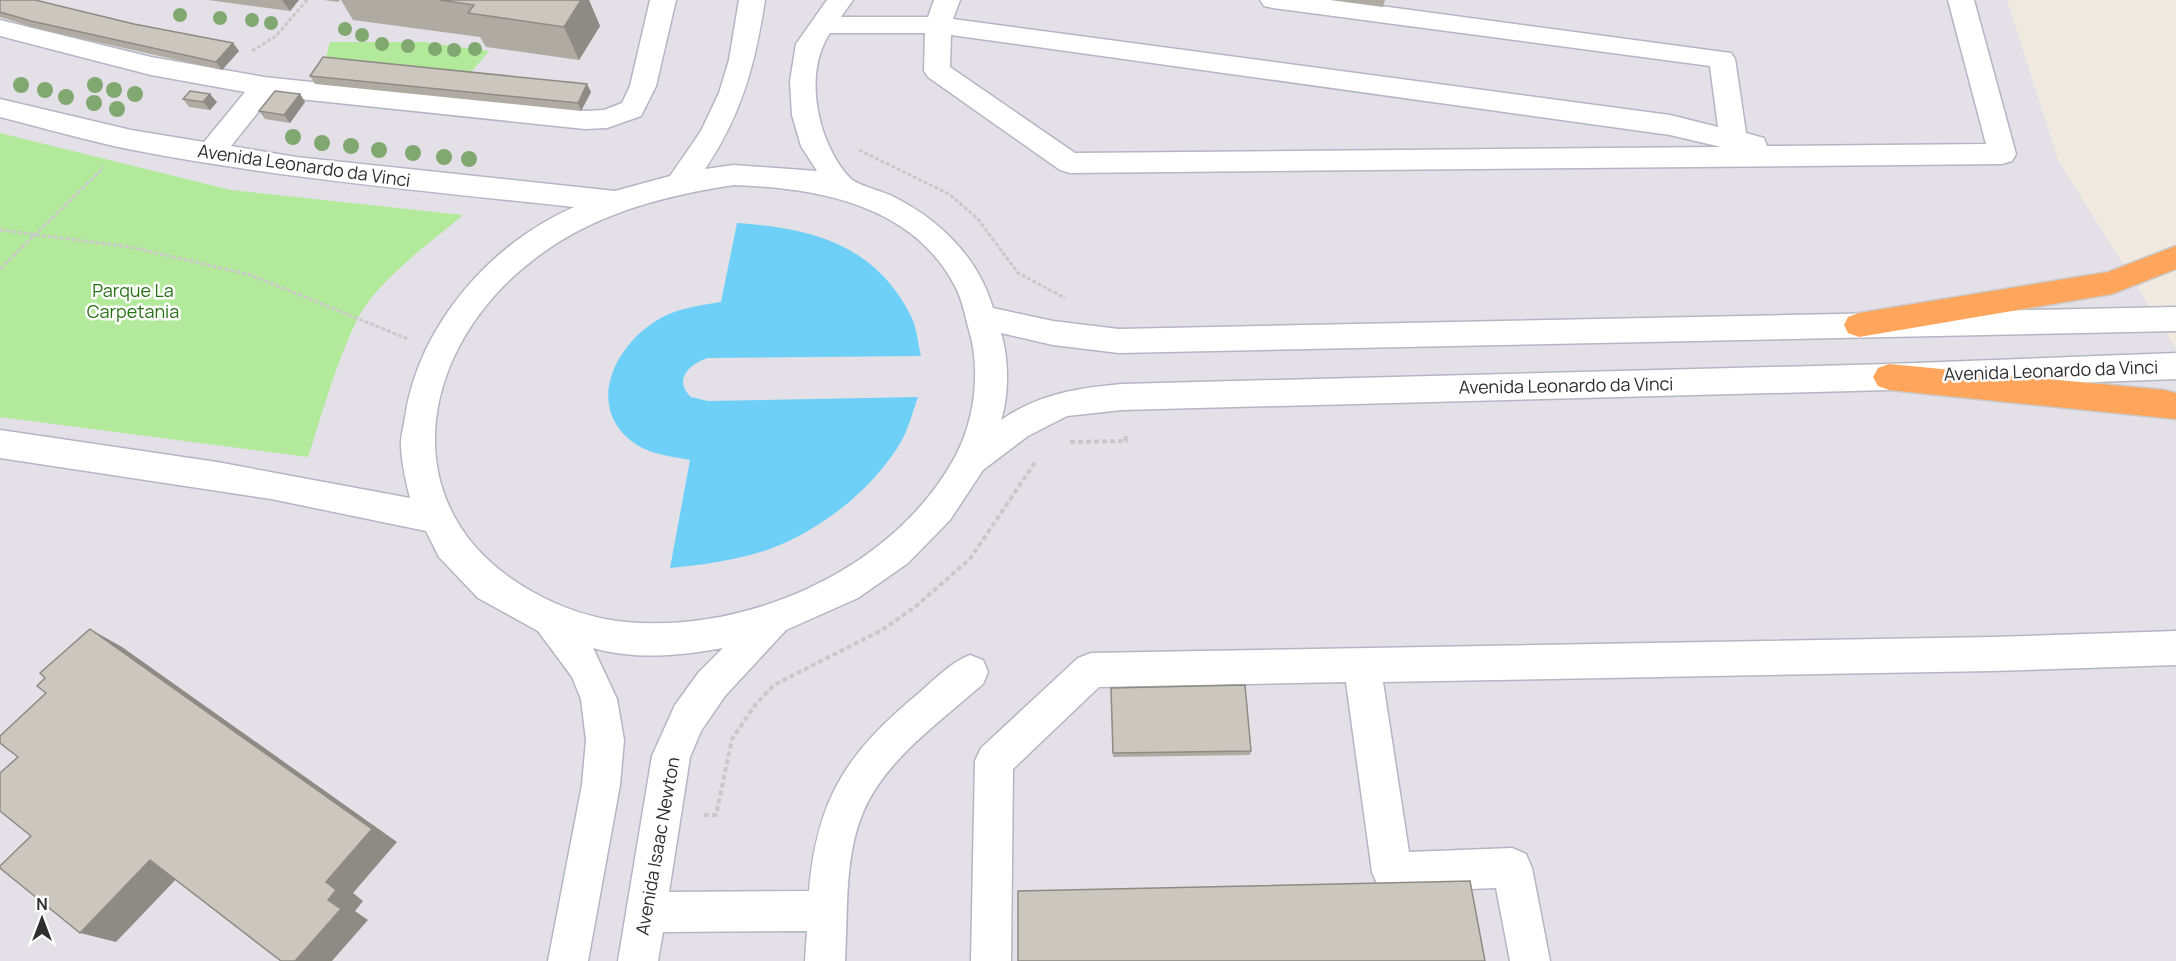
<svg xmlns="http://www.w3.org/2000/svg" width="2176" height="961" viewBox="0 0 2176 961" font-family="Manrope,sans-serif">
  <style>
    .industrial { fill: #e3e0e8 }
    .green { fill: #b3e99a }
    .water { fill: #6ed0f7 }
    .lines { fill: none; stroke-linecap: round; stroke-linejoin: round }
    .minor-casing { stroke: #b4b6c2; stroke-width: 3 }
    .highway-casing { stroke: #c9c9c9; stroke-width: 3 }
    .path-far1 { stroke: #c9c9c9; stroke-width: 3; stroke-dasharray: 4 2; stroke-linecap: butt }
    .path { stroke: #c9c9c9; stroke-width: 4; stroke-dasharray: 5 3; stroke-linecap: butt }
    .minor { fill: #fff; fill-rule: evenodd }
    .highway { fill: #ffa55c; fill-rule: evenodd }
    .tree { fill: #82a871 }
    .wall { fill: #afaba3 }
    .shaded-wall { fill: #8e8b85 }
    .building { fill: #cbc7be; stroke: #8e8b85; stroke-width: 1.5 }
    .labels { text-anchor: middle; stroke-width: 5; stroke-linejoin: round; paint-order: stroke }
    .street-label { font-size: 18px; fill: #2e2e2e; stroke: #fff }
    .park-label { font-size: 18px; fill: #287216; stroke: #fff }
  </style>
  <rect width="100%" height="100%" fill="#f0e9e0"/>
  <path class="industrial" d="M0 0H2007L2058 160 2176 349V961H0Z"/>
  <path class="green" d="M330 42H424L489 51 468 76 325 62Z
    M0 133 231 190 463 215C431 242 377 281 358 318 336 362 323 411 308 457L0 417Z"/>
  <path class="water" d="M737 223C811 228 875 244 911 316 917 328 918 344 921 356L708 358C689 364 673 380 691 397L708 401 918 397C913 411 909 427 902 440 875 488 821 530 770 549 739 560 702 565 670 568L690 460C669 456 647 454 630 440 582 400 622 335 667 315 685 307 702 305 721 302Z"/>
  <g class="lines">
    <g class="minor-casing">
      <path id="minor" d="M650 0H676L656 86 641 116 607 128 585 129 271 96 231 146 296 157 615 191 670 176 701 131 719 93 729 60 739 0H765C755 65 742 114 705 169L734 165 817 171 801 146 792 115 790 81 796 44 827 0H853L841 17H928L934 0H960L953 19 1670 115 1718 127 1710 66 1273 8 1264 6 1260 0H1336L1731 53 1735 59 1746 133 1764 138 1767 146 1986 144 1948 0H1974L2016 154 2012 161 2002 164 1070 173 1060 170 928 77 924 71 925 33H830C802 74 818 144 850 178 856 185 882 191 892 196 939 219 978 257 993 308L1053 321 1119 329 2176 307V331L1119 353 1053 345 1001 333C1009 359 1009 395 1001 420 1039 394 1077 388 1122 384L1889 364 2176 353V379L1889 390 1122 410 1067 416 1028 436 983 470 950 520 908 563 858 598 786 630 725 696 701 731 690 757 669 892 809 891C817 797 848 752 919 693 935 679 950 663 970 655L983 660 988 672 983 684C940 722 883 761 862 815 844 859 848 914 845 961H805L807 931 663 932 658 961H618L652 756 675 705 699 672 723 648C679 656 636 660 593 648L617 699 624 740 620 785 588 961H548L582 785 586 740 581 699 572 677 538 631 478 598 439 557 426 531 271 499 0 458V430L217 462 410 498C406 482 401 461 401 444 401 435 404 425 405 417 419 325 490 244 574 207 427 191 278 178 133 150 88 141 44 128 0 117V99L131 130 204 142 245 92 151 75 0 36V20L151 57 264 77 585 111 604 110 622 103 630 86ZM951 35 1670 135 1721 147 1075 153 950 67ZM734 185C817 188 912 204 955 286 962 299 965 315 969 330 981 370 975 420 955 457 894 569 750 633 626 622 593 619 559 607 531 591 389 511 417 349 533 260 592 214 662 196 734 185Z
        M2176 631V665L1992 671 1383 682 1409 852 1512 848 1526 854 1532 868 1550 961H1510L1496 888 1392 892 1378 886 1372 872 1346 682 1099 687 1013 769 1011 961H971L975 761 981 748 1078 658 1091 653 1992 637Z"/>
    </g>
    <g class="highway-casing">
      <path id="highway" d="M2176 246V269L2112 294 1859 337 1848 333 1844 325 1848 317 1859 313 2108 272Z
        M1889 364 2164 390 2176 393V419L1889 390 1878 386 1873 377 1878 368Z"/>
    </g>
    <path class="path-far1" d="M252 51 276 36 307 0
      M859 150 949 194 977 218 1018 273 1065 298
      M0 230 130 247 251 275 408 339
      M0 269 104 167"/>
    <path class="path" d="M1070 442 1126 441 1125 433
      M704 815H716L732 739 755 705 774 685 882 630 915 607 970 559 1036 461"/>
    <use href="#minor" class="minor"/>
    <use href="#highway" class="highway"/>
  </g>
  <g class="tree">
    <circle cx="180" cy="15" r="7"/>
    <circle cx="220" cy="18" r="7"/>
    <circle cx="252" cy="20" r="7"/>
    <circle cx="271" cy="23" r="7"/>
    <circle cx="345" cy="29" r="7"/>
    <circle cx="362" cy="35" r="7"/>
    <circle cx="382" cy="44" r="7"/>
    <circle cx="408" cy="46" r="7"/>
    <circle cx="435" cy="49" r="7"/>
    <circle cx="475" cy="49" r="7"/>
    <circle cx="454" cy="50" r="7"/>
    <circle cx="21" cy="85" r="8"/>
    <circle cx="95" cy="85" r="8"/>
    <circle cx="45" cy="90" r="8"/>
    <circle cx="114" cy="90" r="8"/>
    <circle cx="135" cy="94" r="8"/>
    <circle cx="66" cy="97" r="8"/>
    <circle cx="94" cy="103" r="8"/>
    <circle cx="117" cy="109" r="8"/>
    <circle cx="293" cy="137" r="8"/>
    <circle cx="322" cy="143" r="8"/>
    <circle cx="351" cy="146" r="8"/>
    <circle cx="379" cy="150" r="8"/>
    <circle cx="413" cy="153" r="8"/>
    <circle cx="444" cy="157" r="8"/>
    <circle cx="469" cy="159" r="8"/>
  </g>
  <path class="wall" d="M0 0 233 43 239 51 222 70 39 29 0 17Z
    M208 0H299L290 11Z
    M324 0H340L338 2Z
    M341 0H589L600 26 579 60 486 47 480 37 353 20Z
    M1330 0H1385L1383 7Z
    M310 76 591 92 581 111 315 84Z
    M300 94 305 102 290 123 265 119 259 111Z
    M183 99 217 102 210 110 189 107Z
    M1111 693 1251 751 1250 755 1113 757Z"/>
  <path class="shaded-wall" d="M282 0H299L290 11Z
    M581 0H589L600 26 579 60 564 27Z
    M233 43 239 51 222 70 216 62Z
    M587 84 591 92 581 111 578 103Z
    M210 94 217 102 210 110 203 102Z
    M300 94 305 102 290 123 284 115Z
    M90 629 122 647 397 842 353 893 363 901 355 911 368 920 332 961H295L328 900 326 882Z
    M150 860 183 872 116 942 80 933Z"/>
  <path class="building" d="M0 0H35L134 24 233 43 216 62 31 21 0 12Z
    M440 0H581L564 27 468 13 474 5Z
    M323 57 587 84 578 103 310 76Z
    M190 91 210 94 203 102 183 99Z
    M275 91 300 94 284 115 259 111Z
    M90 629 372 829 326 882 336 890 328 900 341 909 295 961H281L150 860 80 933 0 868V866L31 836 0 811V773L18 757 0 743V736L46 693 37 686 45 678 40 673Z
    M1245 685 1251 751 1113 753 1111 688Z
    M1470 881 1485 961H1018V891Z"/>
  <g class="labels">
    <g class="street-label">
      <text transform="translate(304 166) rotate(8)" y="6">Avenida Leonardo da Vinci</text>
      <text transform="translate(2051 371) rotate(-2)" y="6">Avenida Leonardo da Vinci</text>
      <text transform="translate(1566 386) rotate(-1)" y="6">Avenida Leonardo da Vinci</text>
      <text transform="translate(658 846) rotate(-80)" y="6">Avenida Isaac Newton</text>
    </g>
    <g class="park-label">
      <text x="133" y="297">Parque La<tspan x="133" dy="21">Carpetania</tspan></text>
    </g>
  </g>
  <g transform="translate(42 919)" stroke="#ffffff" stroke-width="4.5" paint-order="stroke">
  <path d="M0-4.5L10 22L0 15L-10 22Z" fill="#2e2e2e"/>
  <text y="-9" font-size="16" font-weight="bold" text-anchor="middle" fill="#2e2e2e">N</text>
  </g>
</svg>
